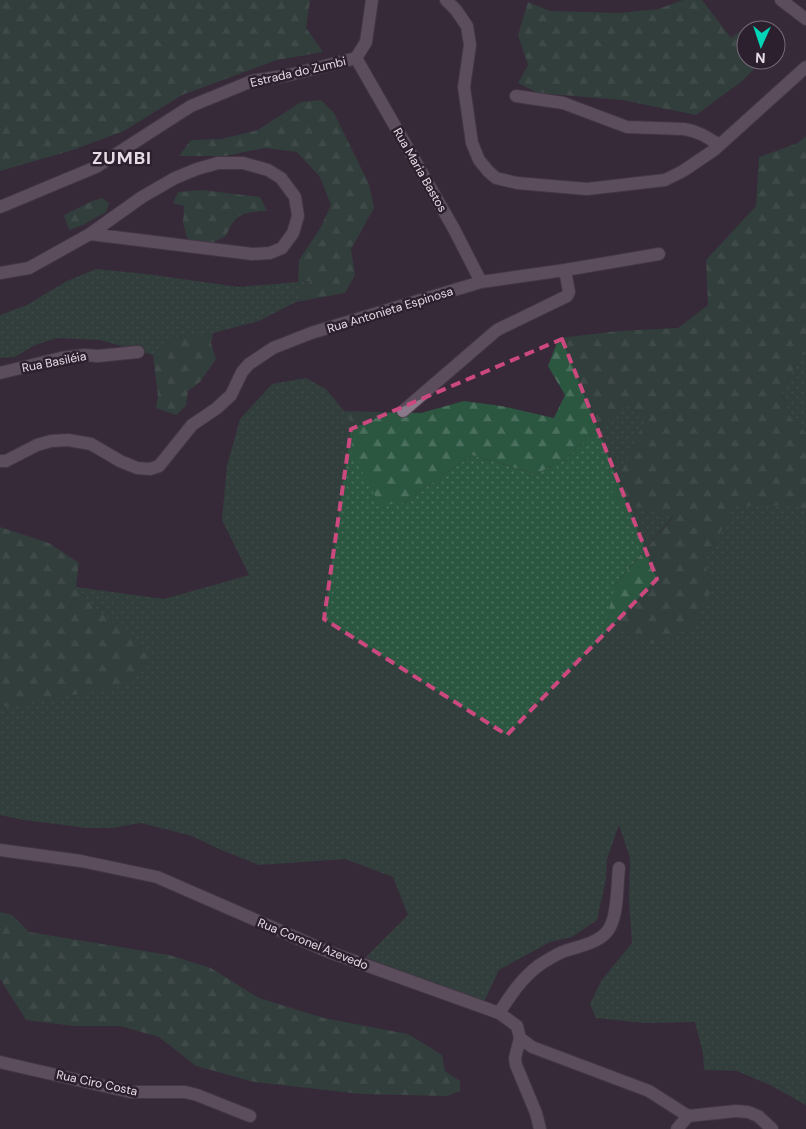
<svg xmlns="http://www.w3.org/2000/svg" width="806" height="1129" viewBox="0 0 806 1129" font-family="'DM Sans',sans-serif">
  <style>
    .grass { fill: url(#grass-dots) }
    .forest { fill: url(#forest-firs) }
    .lines { fill: none; stroke-linecap: round; stroke-linejoin: round }
    .minor-casing { stroke: #524753; stroke-width: 14 }
    .tertiary-casing { stroke: #524753; stroke-width: 14 }
    .minor { stroke: #89798a; stroke-width: 12 }
    .tertiary { stroke: #89798a; stroke-width: 12 }
    .marked { fill: none; stroke: #cb497e; stroke-width: 4; stroke-dasharray: 10 6; stroke-linejoin: round }
    .labels { text-anchor: middle; stroke-width: 5; stroke-linejoin: round; paint-order: stroke }
    .street-label { font-size: 12px; fill: #e5dce6; stroke: #2d202e }
    .district-label { font-size: 18px; font-weight: bold; letter-spacing: 1px; fill: #e5dce6; stroke: #2d202e }
  </style>
  <defs>
    <pattern id="grass-dots" width="8" height="8" patternUnits="userSpaceOnUse" patternTransform="scale(1.25)"><rect width="8" height="8" fill="#2b5741"/><path d="M2 2h.1M6 6h.1" fill="none" stroke="#4a6f5c" stroke-width="1.8" stroke-linecap="round"/></pattern>
    <pattern id="forest-firs" width="22" height="20" patternUnits="userSpaceOnUse" patternTransform="scale(1.25)"><rect width="22" height="20" fill="#2b5741"/><path d="M5 1l3.5 6h-7zM16 11l3.5 6h-7z" fill="#4a6f5c"/></pattern>
  </defs>
  <rect width="100%" height="100%" fill="#372a38"/>
  <path class="grass" d="M96 269 147 274 239 287 310 281 296 302 259 321 213 333 184 334 153 355 100 340 57 338 35 345 15 357 0 358V315L27 305 67 281Z
    M806 354V433L791 418 782 393 800 356Z
    M306 378 326 389 344 411 353 426 351 451 403 503 472 455 536 474 566 459 624 403 645 422 674 515 615 585 710 593 705 560 735 505H793L806 509V1105L770 1085 737 1071 704 1070 703 1053 695 1022 645 1023 596 1018 590 1004 601 981 632 943 629 900 630 858 619 825 607 859 606 879 597 920 572 937 550 942 499 970 481 1008 366 957 408 915 393 877 345 859 259 865 221 850 192 836 141 823 112 828H87L24 820 0 815V706H13L89 602 76 587 164 599 249 575 222 520 227 466 240 419 272 384Z"/>
  <path class="forest" d="M0 0H310L306 28 323 52 277 60 182 95 124 131 73 150 0 171Z
    M683 0H702L731 38 755 20 763 30H746V60H763L741 82 696 115 622 100 538 93 518 83 528 65 518 35 528 2 550 11 619 13 658 9Z
    M321 100 334 113 369 184 374 208 351 249 355 275 345 293 296 302 310 281 298 282 299 260 321 227 331 205 320 177 297 152 265 148 225 156H179L191 140 221 139 258 130 301 102Z
    M806 136V354L800 356 782 393 791 418 806 433V509L793 505 735 506 705 560 710 593 693 627 651 644 606 622 615 585 674 516 609 500 644 422 624 403 566 459 536 474 472 455 403 503 380 505 351 451 353 426 344 411 421 413 464 401 501 406 554 418 565 395 548 366 559 338 619 331 678 328 708 305 706 260 756 206 759 157 798 143Z
    M202 190 260 197 267 211C244 212 235 213 226 236L210 244 188 241 183 223 184 206 173 203 178 192Z
    M102 198 109 203 106 212 83 225 69 230 64 215 90 202Z
    M213 333 211 343 216 359 200 382 188 391 186 406 176 415 156 408 158 396 153 355 184 334Z
    M0 527 49 543 79 563 76 587 89 602 149 653 132 684 13 706H0Z
    M0 912 12 915 29 932 169 955 211 968 259 998 324 1018 408 1034 442 1055 445 1071 460 1081V1091L447 1096 361 1094 254 1082 196 1066 159 1037 120 1026H74L26 1020 0 979Z"/>
  <g class="lines">
    <g class="minor-casing">
      <path id="minor" d="M446 0 456 10 467 26 470 45 464 87 472 143 479 160 488 171 496 178 517 183 587 189 665 180 683 171 714 150 806 67
        M356 58 454 229 481 282
        M516 96 563 103 627 127 684 129C698 131 707 137 719 145
        M0 273 29 268 90 234 142 197 175 178 197 169 218 163H243L268 170 281 178 295 197 298 216 293 233 282 248 270 253 252 254 90 234
        M0 373 61 358 84 355 98 356 138 352
        M403 411 497 330 567 296 569 292 565 270
        M0 461H6L37 445 51 441 68 440 91 444 120 461 137 468 150 469 159 466 192 425 217 408 231 395 242 372 249 364 273 348 311 333 481 282 565 270 659 254
        M0 850 81 861 157 877 329 952 499 1013 517 1026 520 1038 515 1058 516 1065 536 1113 540 1129
        M499 1013C510 996 521 979 538 966 545 961 554 956 562 952 578 946 604 943 611 925 618 910 617 884 619 868
        M520 1038 532 1047 649 1091 688 1116 736 1111 748 1112 758 1116 772 1129
        M0 1062 130 1092H185L197 1095 250 1116
        M677 1129 688 1116"/>
    </g>
    <g class="tertiary-casing">
      <path id="tertiary" d="M781 0 806 19
        M0 207 96 167 191 106 252 81 289 75 356 58 366 42 372 0"/>
    </g>
    <use href="#minor" class="minor"/>
    <use href="#tertiary" class="tertiary"/>
  </g>
  <path d="M0 0H806V1129H0ZM562 339 657 579 507 735 324 619 351 429Z" fill="#372a38" fill-opacity=".55" fill-rule="evenodd"/>
  <path class="marked" d="M562 339 657 579 507 735 324 619 351 429Z"/>
  <g class="labels">
    <g class="street-label">
      <text transform="translate(298 72) rotate(-13)" y="4">Estrada do Zumbi</text>
      <text transform="translate(420 170) rotate(60)" y="4">Rua Maria Bastos</text>
      <text transform="translate(390 310) rotate(-17)" y="4">Rua Antonieta Espinosa</text>
      <text transform="translate(54 362) rotate(-11)" y="4">Rua Basiléia</text>
      <text transform="translate(313 944) rotate(22)" y="4">Rua Coronel Azevedo</text>
      <text transform="translate(97 1083) rotate(12)" y="4">Rua Ciro Costa</text>
    </g>
    <g class="district-label">
      <text x="122" y="164">ZUMBI</text>
    </g>
  </g>
  <g transform="translate(761 45) rotate(183)"><circle r="24" fill="#2d202e" stroke="#776b78"/>
  <path d="M0-4L9 19L0 12L-9 19Z" fill="#00d5b7"/>
  <text y="-8" font-size="14" font-weight="bold" text-anchor="middle" fill="#e5dce6">N</text>
  </g>
</svg>
